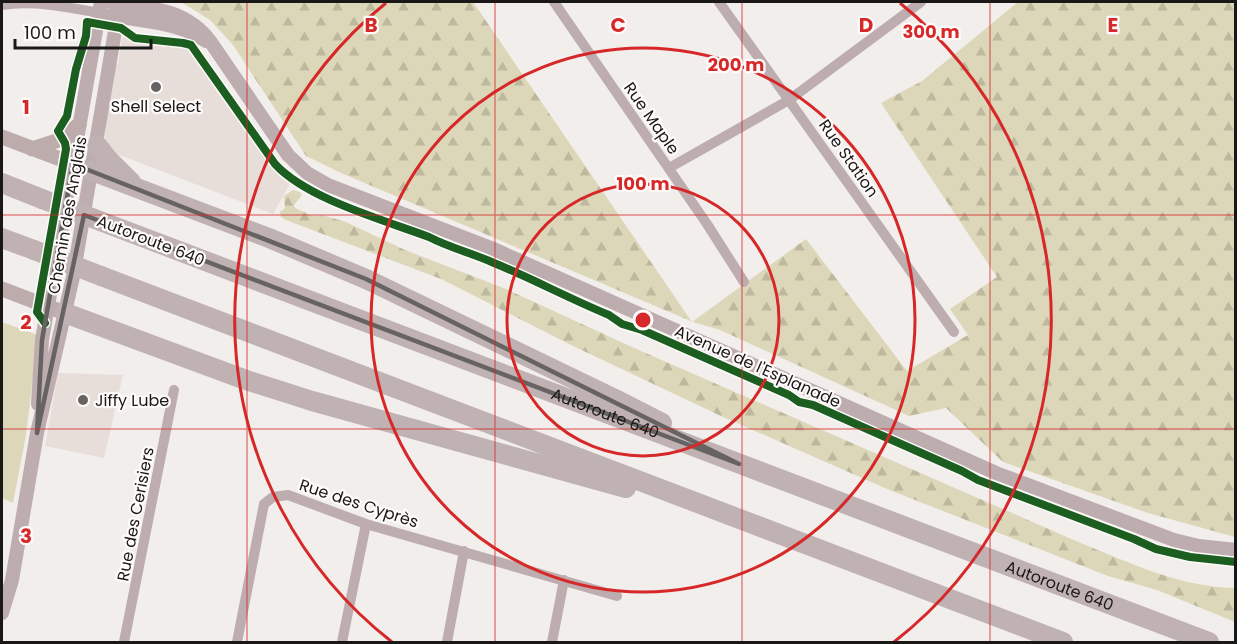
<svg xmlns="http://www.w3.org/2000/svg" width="1237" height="644" viewBox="0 0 1237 644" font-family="Poppins,sans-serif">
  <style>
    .built { fill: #e7deda }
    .green { fill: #ddd7b9 }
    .forest { fill: url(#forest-firs) }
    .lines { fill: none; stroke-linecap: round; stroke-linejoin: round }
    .minor { stroke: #bdadae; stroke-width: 10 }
    .tertiary { stroke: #bdadae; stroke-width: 14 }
    .secondary { stroke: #bcacac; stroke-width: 15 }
    .motorway { stroke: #c0b2b2; stroke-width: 20 }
    .motorway-bridge { stroke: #c0b2b2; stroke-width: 20 }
    .cycleway-casing { stroke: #fefbfa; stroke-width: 11 }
    .cycleway { stroke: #1b5e20; stroke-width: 8 }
    .marked { fill: none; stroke: #666362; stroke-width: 4.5; stroke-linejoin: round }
    .grid { fill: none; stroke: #d62828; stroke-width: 1.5; stroke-opacity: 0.55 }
    .ring { fill: none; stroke: #d62828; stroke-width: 3 }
    .poi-dot { fill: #666362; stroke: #fefbfa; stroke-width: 2 }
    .labels { text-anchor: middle; stroke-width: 4.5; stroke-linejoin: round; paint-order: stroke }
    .poi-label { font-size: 16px; fill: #1a1817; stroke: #fefbfa }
    .street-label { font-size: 16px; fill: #1a1817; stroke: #fefbfa }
    .grid-label { font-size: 20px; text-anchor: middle; font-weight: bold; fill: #d62828; stroke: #fefbfa; stroke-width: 4.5; stroke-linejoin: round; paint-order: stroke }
    .centre { fill: #d62828; stroke: #fefbfa; stroke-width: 3 }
    .ring-label { font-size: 18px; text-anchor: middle; font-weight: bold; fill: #d62828; stroke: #fefbfa; stroke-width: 4.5; stroke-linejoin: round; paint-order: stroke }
  </style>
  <defs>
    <pattern id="forest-firs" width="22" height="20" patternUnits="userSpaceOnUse" patternTransform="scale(1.5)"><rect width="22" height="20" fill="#ddd7b9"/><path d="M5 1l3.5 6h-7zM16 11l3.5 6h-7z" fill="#bdb89e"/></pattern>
  </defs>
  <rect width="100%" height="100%" fill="#f2eeec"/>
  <path class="built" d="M127 33 133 40 185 46 193 50 263 152 279 171 291 182 273 214 109 151 105 140V127L115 65 118 63 122 38Z
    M58 373 123 375 104 458 45 446Z"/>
  <path class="green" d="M2 322 38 335 26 435 13 503 2 498Z"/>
  <path class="forest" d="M181 2H473L692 322 806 239 907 371 968 335 950 309 997 277 881 103 922 81 1018 2H1235V537L1148 513 1003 462 946 408 909 416 720 330 693 322 341 173 306 156 233 45 210 20Z
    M293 190 300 192 302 195 294 205 295 208 313 216 322 215 346 222 405 250 506 289 632 347 1083 544C1133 564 1181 587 1235 588V622L1157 590 1108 576 887 489 723 417 573 346 441 279 286 220 281 217 280 212 285 208 284 196Z"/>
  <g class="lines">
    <path class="minor" d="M554 2 707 224 744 282
      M719 2 954 332
      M2 5C33 0 68 7 99 13
      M669 168 789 100 921 2
      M124 642 174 390
      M237 642 264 504 273 497 288 495 366 524 617 596
      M342 642 366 524
      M447 642 464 551
      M552 642 564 580"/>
    <path class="tertiary" d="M111 2C150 8 185 8 210 41L288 155 307 173 328 185 491 248 996 473 1174 540 1199 546 1236 550
      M110 15C143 22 177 21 206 41
      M38 404 42 340 101 2
      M2 613 12 580 37 433 73 277 120 2"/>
    <path class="secondary" d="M2 137 92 171
      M32 149 56 141 79 125
      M2 289 65 313"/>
    <g class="motorway">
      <path d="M97 145 107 158 131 182"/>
      <path d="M92 171 269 238 366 279 617 400 662 423"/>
      <path d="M2 183 42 199"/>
      <path id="s1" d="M108 224 1209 642"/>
      <path d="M2 238 34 250"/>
      <path d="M101 276 1063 642"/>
      <path d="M65 313 246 380 312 401 626 488"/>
    </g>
    <path class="motorway-bridge" d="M42 199 108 224
      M34 250 101 276"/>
    <g class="cycleway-casing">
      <path id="cycleway" d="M45 323 37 312 66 149 65 143 58 131 67 116 76 69 86 36 87 22 121 28 135 38 183 43 191 45 275 164C307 199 384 220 429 237 450 248 472 253 494 263 533 279 570 299 609 315L622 324 642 330 789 395 799 402 813 405 962 471 978 480 1134 539 1156 549 1190 557 1236 562"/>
    </g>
    <use href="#cycleway" class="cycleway"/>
  </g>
  <path class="marked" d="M73 164 366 279 739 464 84 215 37 433 42 340Z"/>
  <path class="grid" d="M247 2V642M495 2V642M742 2V642M990 2V642M2 215H1236M2 429H1236"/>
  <g class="ring">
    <circle cx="643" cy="320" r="136"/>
    <circle cx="643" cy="320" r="272"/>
    <path d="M392 642A408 408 0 0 1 386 3M900 3A408 408 0 0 1 894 642"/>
  </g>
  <g class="poi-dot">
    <circle cx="156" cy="87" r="6"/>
    <circle cx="83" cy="400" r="6"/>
  </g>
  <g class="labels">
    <g class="poi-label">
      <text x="156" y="112">Shell Select</text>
      <text x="95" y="406" text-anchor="start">Jiffy Lube</text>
    </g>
    <g class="street-label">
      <text transform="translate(652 118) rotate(55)" y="6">Rue Maple</text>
      <text transform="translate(849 158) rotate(55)" y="6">Rue Station</text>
      <text transform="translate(67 215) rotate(-80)" y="6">Chemin des Anglais</text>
      <text transform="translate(151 240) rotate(21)" y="6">Autoroute 640</text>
      <text transform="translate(758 366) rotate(24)" y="6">Avenue de l'Esplanade</text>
      <text dy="6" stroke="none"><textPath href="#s1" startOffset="532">Autoroute 640</textPath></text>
      <text transform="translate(359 503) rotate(18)" y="6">Rue des Cyprès</text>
      <text transform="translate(135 514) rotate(-79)" y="6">Rue des Cerisiers</text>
      <text dy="6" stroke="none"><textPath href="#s1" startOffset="1018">Autoroute 640</textPath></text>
    </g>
  </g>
  <g class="grid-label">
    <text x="371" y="32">B</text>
    <text x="618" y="32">C</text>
    <text x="866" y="32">D</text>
    <text x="1113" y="32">E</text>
    <text x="26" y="114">1</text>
    <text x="26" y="329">2</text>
    <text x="26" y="543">3</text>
  </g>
  <circle cx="643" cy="320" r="9" class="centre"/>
  <g class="ring-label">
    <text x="931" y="38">300 m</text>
    <text x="736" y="71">200 m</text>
    <text x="643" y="190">100 m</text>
  </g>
  <rect width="1237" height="644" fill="none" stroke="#1a1817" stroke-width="6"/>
  <path d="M15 39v9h136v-9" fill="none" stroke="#1a1817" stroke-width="3"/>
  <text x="24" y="39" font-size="18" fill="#1a1817" stroke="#fefbfa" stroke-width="4.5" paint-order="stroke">100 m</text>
</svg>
